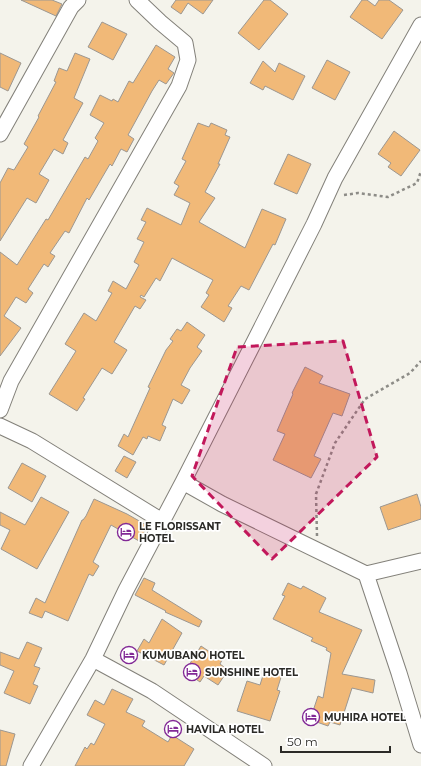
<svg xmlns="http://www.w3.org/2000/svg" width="421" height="766" viewBox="0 0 421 766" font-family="Montserrat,sans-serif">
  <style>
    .building { fill: #f1b978; stroke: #9c9791 }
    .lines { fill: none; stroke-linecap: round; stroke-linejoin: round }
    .minor-casing { stroke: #83817a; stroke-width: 17 }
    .path { stroke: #8d8c87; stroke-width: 2.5; stroke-dasharray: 3 3; stroke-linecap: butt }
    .minor { stroke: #fff; stroke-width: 15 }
    .marked { fill: #c2185b; fill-opacity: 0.2; stroke: #c2185b; stroke-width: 3; stroke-dasharray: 8 5; stroke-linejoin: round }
    .labels { text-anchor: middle; stroke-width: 3.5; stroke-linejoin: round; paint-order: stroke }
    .poi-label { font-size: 10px; font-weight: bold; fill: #2b2a27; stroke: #fff; text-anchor: start }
  </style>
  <rect width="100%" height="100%" fill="#f4f3eb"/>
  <path class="building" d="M21 0H52L62 4 56 16Z
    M176 0H213L203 14 188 3 181 14 171 7Z
    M264 0H270L288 14 259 50 238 33Z
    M362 0H367L375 6 379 0H389L403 10 382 39 350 17Z
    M102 22 127 34 113 60 88 47Z
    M156 45 175 57 168 69 174 73 166 84 159 80 152 91 128 135 134 139 127 152 121 149 112 166 110 164 89 200 87 198 69 233 65 231 50 253 55 256 48 267 44 264 28 289 33 293 26 303 16 297 4 316 21 328 0 356V252L17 265 46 219 48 220 85 157 88 159 98 141 95 138 104 123 90 115 100 95 112 101 113 99 118 102 129 81 133 83Z
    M0 53 21 63 8 91 0 87Z
    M75 53 90 59 74 98 83 103 63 140 68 143 63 154 54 149 39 174 49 180 36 203 27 198 0 241V183L8 168 14 170 28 147 24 144 39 117 38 116 56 82 54 81 59 68 67 71Z
    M327 60 350 72 335 100 312 88Z
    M263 61 275 72 279 63 305 76 293 100 265 86 263 90 250 83Z
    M198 123 209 127 211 123 227 130 225 135 230 137 218 164H220L205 192 215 198 199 222 245 248 262 209 286 219 275 245 273 244 249 290 241 286 228 306 232 308 224 322 201 307 209 295 206 293 213 280 172 258 160 281 156 278 144 297 141 295 140 297 146 300 140 309 135 306 114 342 127 350 112 374 102 368 83 398 85 399 77 411 49 394 76 351 65 344 84 313 96 321 112 293 108 291 113 281 126 289 139 265 134 262 144 242 137 239 146 222 141 220 147 208 181 225 190 203 174 195 179 186 174 183 186 161 182 159Z
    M394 131 420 150 401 176 388 167 391 163 378 154Z
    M288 154 311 164 297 194 274 184Z
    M187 322 205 335 197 347 202 351 190 368 181 385 190 390 182 404 173 399 162 425 166 427 160 441 148 436 147 439 143 437 133 455 118 446 124 434 128 437 150 388 148 387 166 350 173 341 170 339 177 329 181 331Z
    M305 367 323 376 319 383 350 394 342 416 333 413 314 456 321 459 311 478 273 460 285 434 277 431 293 394 292 393Z
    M124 456 136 462 127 478 115 471Z
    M22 463 46 476 32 502 8 488Z
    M417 494 421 507V519L388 530 380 507Z
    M41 497 69 512 37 569 1 549 10 530 0 525V512L25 525Z
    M94 499 127 514 148 526 139 541 111 525 93 562 99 566 93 576 89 574 68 621 45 611 42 618 29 613 36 598 45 603 82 520H83L86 516Z
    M144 578 155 583 152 590 202 621 199 627 165 612 166 611 135 595Z
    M288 583 301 589 303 586 326 598 319 612 362 630 342 674 375 680 373 693 352 688 340 725 330 722 328 726 314 721 316 715 312 714 318 696 323 698 331 653 326 650 327 648 311 641 313 638 273 619 285 596 282 595Z
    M162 619 182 633 164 665 137 651 144 639 149 643Z
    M27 642 42 648 34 666 40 668 33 684 38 686 30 704 4 693 14 671 0 665V652L19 659Z
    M201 646 222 660 220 664 228 670 218 685 204 676 200 682 190 675 195 669 189 665Z
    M265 669 282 674 277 690 280 691 270 721 237 711 247 681 260 685Z
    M112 689 133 699 126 712 145 721 142 726 168 742 172 735 194 749 184 766H75L85 747 87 749 91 743 94 745 105 724 87 715 95 700 104 705Z
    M0 730 15 734 6 766H0Z"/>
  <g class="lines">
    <g class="minor-casing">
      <path id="minor" d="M0 134 71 7 78 0
        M0 410 11 381 179 86 188 60 185 43 160 22 137 0
        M0 426 32 441 162 521
        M183 482 222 504 366 574 399 673 421 745
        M366 574 421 561
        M93 659 152 691 264 766
        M31 766 93 659 126 590 183 482 314 224 335 178 421 25"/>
    </g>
    <path class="path" d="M344 195 358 193 388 197 417 183 421 171
      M317 536 316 494 335 443 365 399 410 373 421 361"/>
    <use href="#minor" class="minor"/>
  </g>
  <path class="marked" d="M343 341 377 457 272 559 192 476 237 347Z"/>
  <defs>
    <g id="hotel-ring" transform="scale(0.9)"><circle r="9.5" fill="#fff" stroke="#822996" stroke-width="1.5"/><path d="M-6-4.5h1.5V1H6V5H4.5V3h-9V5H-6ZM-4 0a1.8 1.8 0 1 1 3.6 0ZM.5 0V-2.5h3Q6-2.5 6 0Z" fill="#822996"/></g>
  </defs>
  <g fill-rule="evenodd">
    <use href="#hotel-ring" x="126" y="532"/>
    <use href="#hotel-ring" x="129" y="655"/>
    <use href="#hotel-ring" x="192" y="672"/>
    <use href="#hotel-ring" x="311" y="717"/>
    <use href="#hotel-ring" x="173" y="729"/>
  </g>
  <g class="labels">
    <g class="poi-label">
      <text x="139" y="530">LE FLORISSANT<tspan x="139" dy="12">HOTEL</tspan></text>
      <text x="142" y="659">KUMUBANO HOTEL</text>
      <text x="205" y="676">SUNSHINE HOTEL</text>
      <text x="324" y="721">MUHIRA HOTEL</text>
      <text x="186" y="733">HAVILA HOTEL</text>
    </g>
  </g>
  <path d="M281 746v6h109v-6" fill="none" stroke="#2b2a27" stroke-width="2"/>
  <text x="287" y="746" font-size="12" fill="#2b2a27" stroke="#ffffff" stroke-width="3" paint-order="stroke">50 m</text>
</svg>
